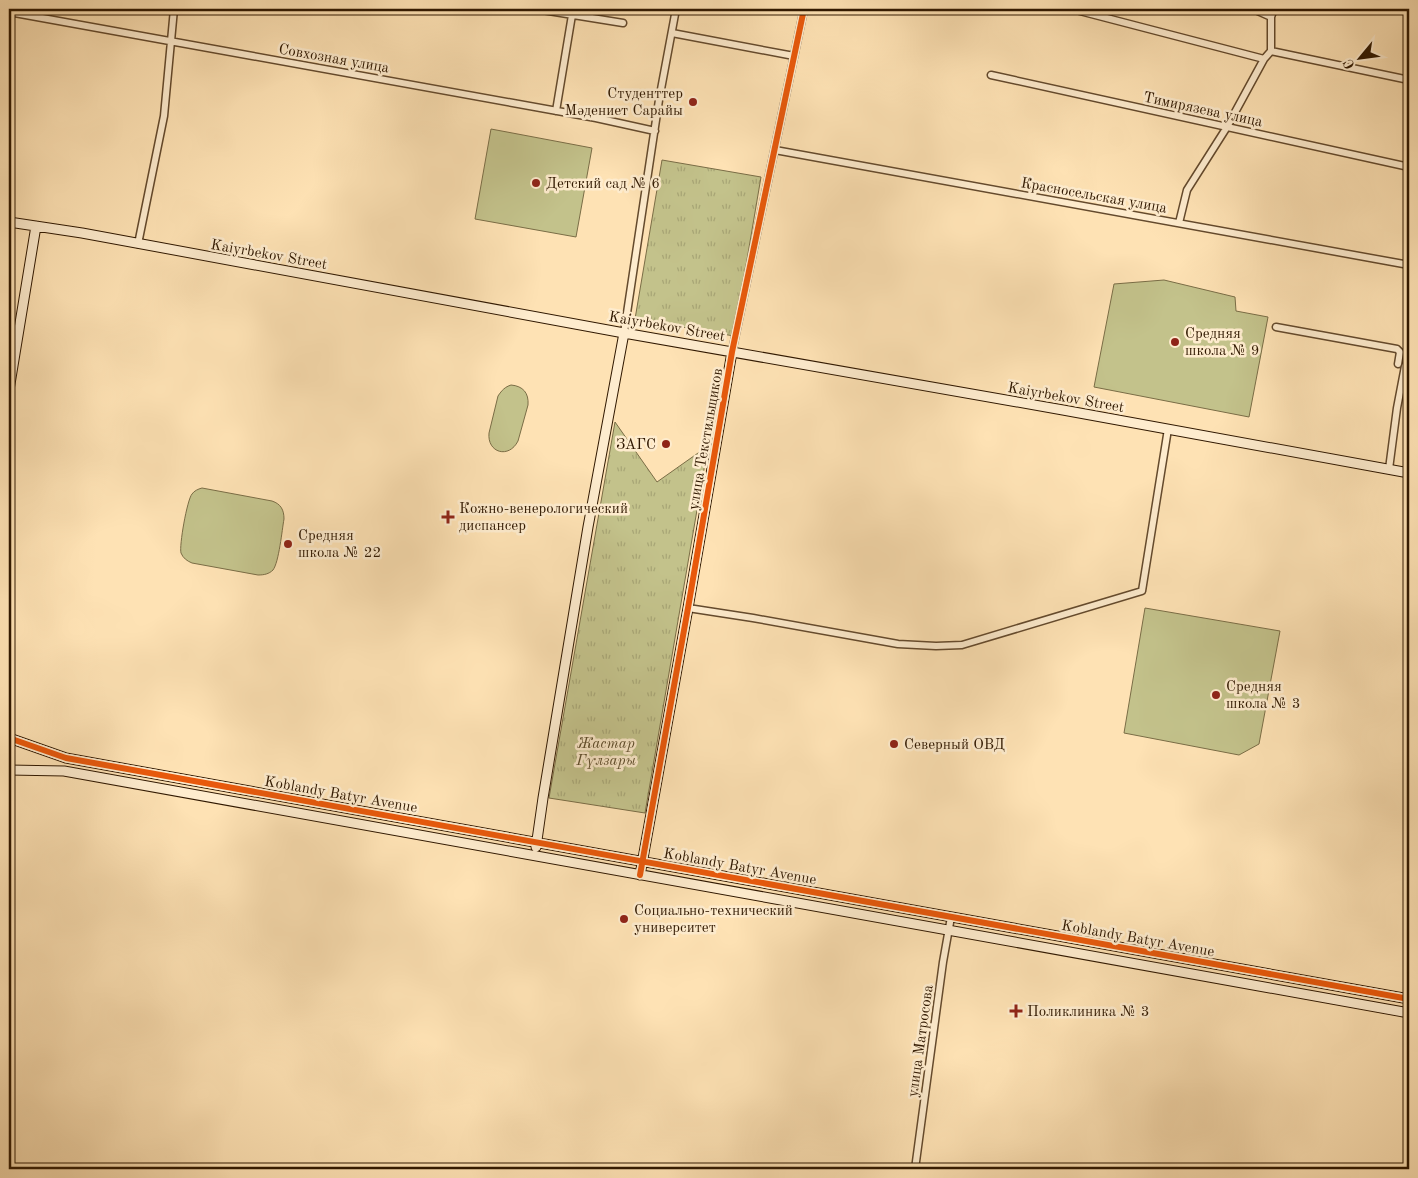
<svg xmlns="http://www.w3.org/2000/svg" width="1418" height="1178" viewBox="0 0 1418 1178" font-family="'Old Standard TT',serif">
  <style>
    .green { fill: #c3c28b; stroke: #7a6d46 }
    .park { fill: url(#park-tufts); stroke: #7a6d46 }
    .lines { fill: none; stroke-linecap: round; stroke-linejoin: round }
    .street-casing { stroke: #644a2d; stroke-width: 9 }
    .secondary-casing { stroke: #301800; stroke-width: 11 }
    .street { stroke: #feecce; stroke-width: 6 }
    .secondary { stroke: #feecce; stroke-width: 9 }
    .cycleway-casing { stroke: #feecce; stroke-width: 9 }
    .cycleway { stroke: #e8590c; stroke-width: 6 }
    .poi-dot { fill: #8f2418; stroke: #feecce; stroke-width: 2 }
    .labels { text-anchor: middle; stroke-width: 5; stroke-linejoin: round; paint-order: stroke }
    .street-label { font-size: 15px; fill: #301800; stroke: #feecce }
    .poi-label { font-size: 15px; fill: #301800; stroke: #feecce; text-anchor: start }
    .park-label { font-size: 15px; font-style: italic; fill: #5c4b2a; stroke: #feecce }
  </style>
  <defs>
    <pattern id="park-tufts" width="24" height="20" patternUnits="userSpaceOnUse" patternTransform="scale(1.25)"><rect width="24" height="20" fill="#c3c28b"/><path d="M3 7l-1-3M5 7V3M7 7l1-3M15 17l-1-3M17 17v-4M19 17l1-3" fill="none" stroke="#a8a676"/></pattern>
  </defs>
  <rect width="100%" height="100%" fill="#fee2b4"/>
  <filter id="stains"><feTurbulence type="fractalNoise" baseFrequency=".004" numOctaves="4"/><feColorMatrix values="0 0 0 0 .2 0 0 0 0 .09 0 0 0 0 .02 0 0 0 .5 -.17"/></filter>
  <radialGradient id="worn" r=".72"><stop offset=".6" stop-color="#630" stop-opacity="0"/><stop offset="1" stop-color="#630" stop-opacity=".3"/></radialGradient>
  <path class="green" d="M491 129 592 148 576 237 475 219Z
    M1164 280 1235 297 1236 311 1268 317 1249 417 1094 387 1114 284Z
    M511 385C523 386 529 393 528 405L518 441C509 459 487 453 489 433L498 396C502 390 505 387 511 385Z
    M202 488 272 501C281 504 284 510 284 519 282 530 279 562 273 570 269 574 264 575 258 575L192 563C187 561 183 558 181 553 179 546 187 500 192 494 194 491 198 489 202 488Z
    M1145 608 1280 631 1259 744 1239 755 1124 733Z"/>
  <path class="park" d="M662 160 761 177 734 336 635 319Z
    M615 422 657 482 708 446 645 813 549 798Z"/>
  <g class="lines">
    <g class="street-casing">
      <path id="street" d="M536 9 623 23
        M1072 9 1264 59
        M1253 9 1271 17
        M9 12 596 118 655 131
        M672 33 794 56
        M1271 51 1409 80
        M991 75 1409 167
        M556 111 572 15
        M775 150 1409 265
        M1179 223 1187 190 1227 127 1264 59 1271 51V17L1274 9
        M138 244 164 116 174 9
        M1276 327 1397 349 1400 352 1398 364
        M624 333 659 100 676 9
        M732 352 804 9
        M1389 469 1397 408 1405 366 1409 367
        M688 608 753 618 898 644 936 646 962 645 1142 591 1168 429
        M915 1169 943 962 951 917"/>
    </g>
    <g class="secondary-casing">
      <path id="secondary" d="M9 222 82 233 624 333 1063 410 1409 473
        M9 390 36 226
        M9 738 66 758 1409 999
        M9 770 64 771 1409 1013
        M536 847 543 798 588 527 624 333
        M640 875 688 608 732 352"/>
    </g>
    <use href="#street" class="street"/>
    <use href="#secondary" class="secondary"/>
    <g class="cycleway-casing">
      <path id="cycleway" d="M9 738 66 758 1409 999
        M640 875 688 608 732 352 804 9"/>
    </g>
    <use href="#cycleway" class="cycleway"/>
  </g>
  <g class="poi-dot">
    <circle cx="693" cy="102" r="5"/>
    <circle cx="536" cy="183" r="5"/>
    <circle cx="1175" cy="342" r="5"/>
    <circle cx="666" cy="444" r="5"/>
    <path d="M445.5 509.5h5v5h5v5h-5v5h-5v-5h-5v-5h5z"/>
    <circle cx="288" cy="544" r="5"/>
    <circle cx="1216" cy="695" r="5"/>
    <circle cx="894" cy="744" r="5"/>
    <circle cx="624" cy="919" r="5"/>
    <path d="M1013.5 1003.5h5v5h5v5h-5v5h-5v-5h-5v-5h5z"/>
  </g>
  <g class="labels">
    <g class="street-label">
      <text transform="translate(334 58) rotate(10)" y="5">Совхозная улица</text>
      <text transform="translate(1203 109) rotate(12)" y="5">Тимирязева улица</text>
      <text transform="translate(1094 195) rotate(10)" y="5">Красносельская улица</text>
      <text transform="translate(269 254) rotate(10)" y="5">Kaiyrbekov Street</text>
      <text transform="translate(667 326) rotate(10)" y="5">Kaiyrbekov Street</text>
      <text transform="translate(1066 397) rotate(10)" y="5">Kaiyrbekov Street</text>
      <text transform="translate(705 439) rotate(-80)" y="5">улица Текстильщиков</text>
      <text transform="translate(341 794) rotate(10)" y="5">Koblandy Batyr Avenue</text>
      <text transform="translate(740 866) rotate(10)" y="5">Koblandy Batyr Avenue</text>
      <text transform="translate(1138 938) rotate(10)" y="5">Koblandy Batyr Avenue</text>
      <text transform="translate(920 1041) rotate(-82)" y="5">улица Матросова</text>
    </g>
    <g class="poi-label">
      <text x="683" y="98" text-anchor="end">Студенттер<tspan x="683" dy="17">Мәдениет Сарайы</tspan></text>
      <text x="546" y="188">Детский сад № 6</text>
      <text x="1185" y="338">Средняя<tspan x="1185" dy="17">школа № 9</tspan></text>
      <text x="656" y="449" text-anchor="end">ЗАГС</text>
      <text x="459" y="513">Кожно-венерологический<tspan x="459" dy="17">диспансер</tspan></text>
      <text x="298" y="540">Средняя<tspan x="298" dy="17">школа № 22</tspan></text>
      <text x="1226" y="691">Средняя<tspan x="1226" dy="17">школа № 3</tspan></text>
      <text x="904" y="749">Северный ОВД</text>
      <text x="634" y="915">Социально-технический<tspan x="634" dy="17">университет</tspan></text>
      <text x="1027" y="1016">Поликлиника № 3</text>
    </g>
    <g class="park-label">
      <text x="606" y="748">Жастар<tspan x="606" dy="17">Гүлзары</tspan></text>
    </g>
  </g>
  <rect width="1418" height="1178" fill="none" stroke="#fee2b4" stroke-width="30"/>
  <rect x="10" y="10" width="1398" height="1158" fill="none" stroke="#301800" stroke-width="2.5"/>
  <rect x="15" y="15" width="1388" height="1148" fill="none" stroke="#301800"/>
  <g transform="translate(1360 58) rotate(241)" stroke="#feecce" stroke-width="4" paint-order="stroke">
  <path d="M0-4L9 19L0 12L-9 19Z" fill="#301800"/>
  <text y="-8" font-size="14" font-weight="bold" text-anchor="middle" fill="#301800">С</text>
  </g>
  <rect width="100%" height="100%" filter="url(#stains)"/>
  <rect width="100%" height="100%" fill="url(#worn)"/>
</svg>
